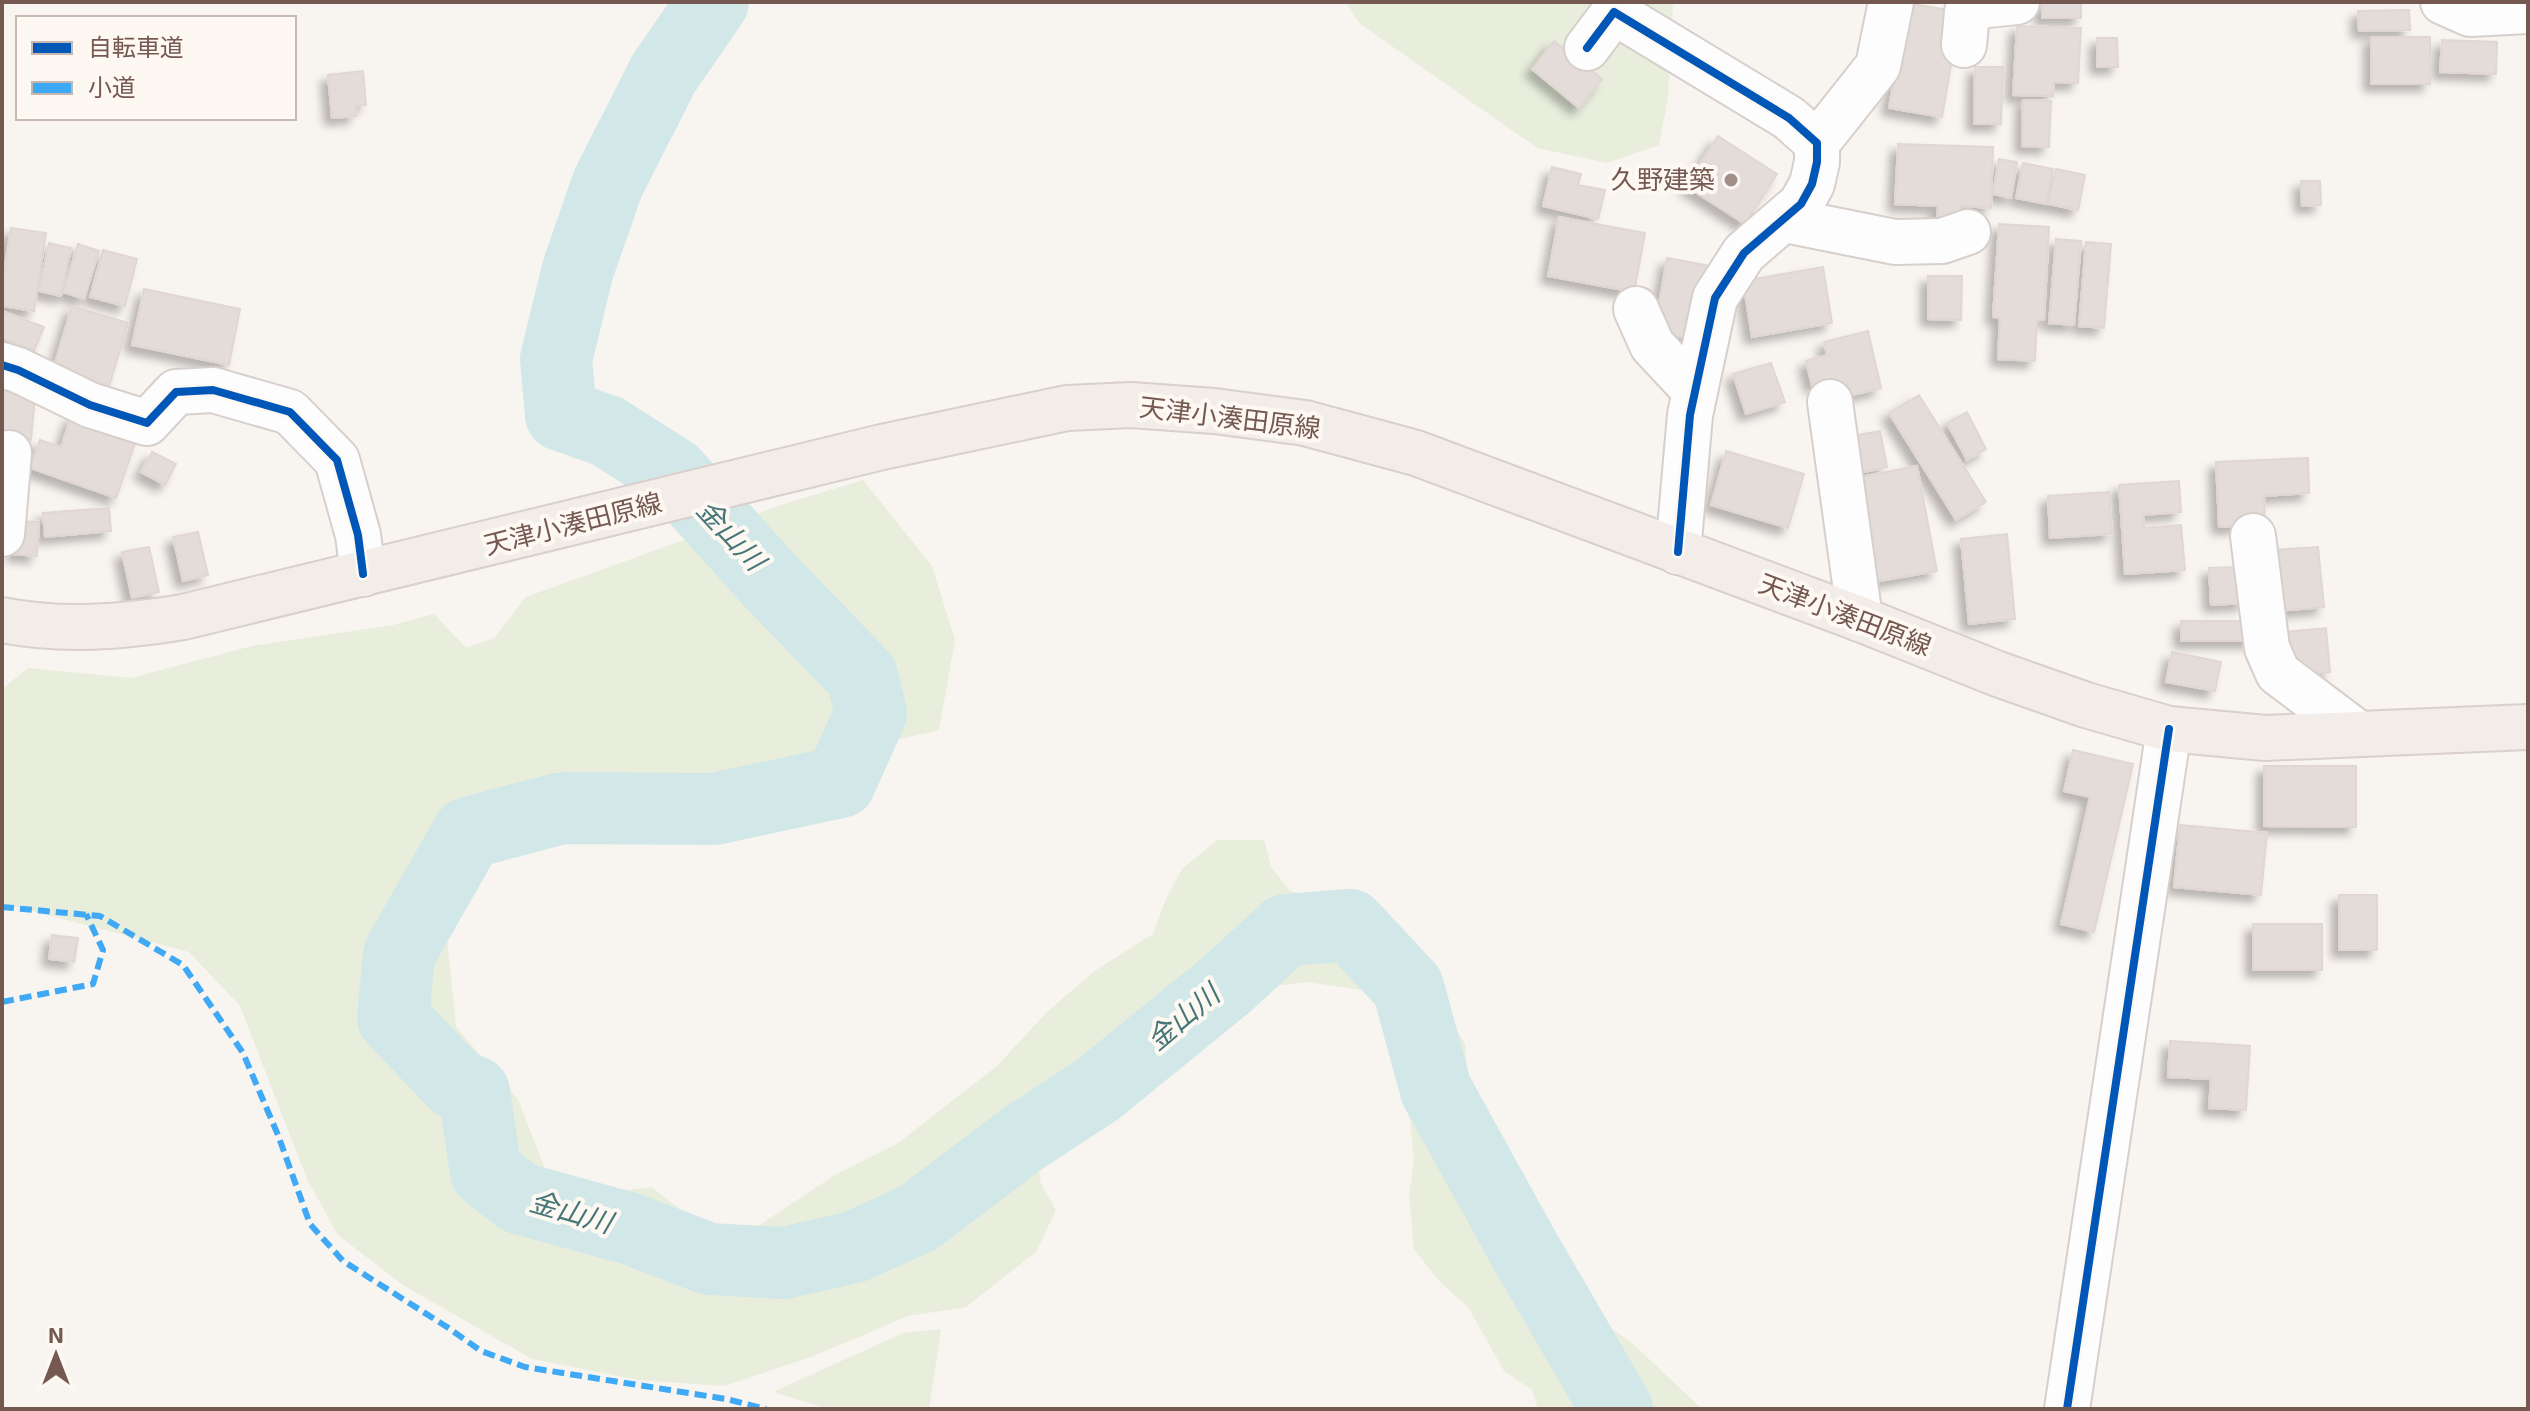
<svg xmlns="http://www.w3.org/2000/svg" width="2530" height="1411" viewBox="0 0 2530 1411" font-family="'Exo 2','Noto Sans JP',sans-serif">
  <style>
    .green { fill: #e8eddc }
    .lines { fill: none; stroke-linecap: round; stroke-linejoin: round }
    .river { stroke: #d2e8e8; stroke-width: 72 }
    .building { fill: #e4dcd8; stroke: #e0d7d3; stroke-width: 2; filter: url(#shadow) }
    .minor-casing { stroke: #d7cfcc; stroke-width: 48 }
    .major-casing { stroke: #d9d0cd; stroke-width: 48 }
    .minor { stroke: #fefdfd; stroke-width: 44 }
    .major { stroke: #f2ede8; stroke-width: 44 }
    .quiet { stroke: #3fa9f5; stroke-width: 6; stroke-dasharray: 12 6; stroke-linecap: butt }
    .cycleway-casing { stroke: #fef8f3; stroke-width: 13 }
    .cycleway { stroke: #0057b8; stroke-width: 8 }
    .poi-dot { fill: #a38f89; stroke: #fef8f3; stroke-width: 3 }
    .labels { text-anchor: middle; stroke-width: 8; stroke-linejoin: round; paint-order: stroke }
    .poi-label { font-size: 26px; fill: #755951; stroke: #fef8f3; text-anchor: end }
    .street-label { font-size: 26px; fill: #755951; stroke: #fef8f3 }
    .water-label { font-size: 28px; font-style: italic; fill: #467678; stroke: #fef8f3 }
  </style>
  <defs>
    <filter id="shadow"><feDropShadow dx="-7" dy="7" stdDeviation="4" flood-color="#0004"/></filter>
  </defs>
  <rect width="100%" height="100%" fill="#f8f4f0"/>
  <path class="green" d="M1346 2H1673L1668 98 1659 145 1607 163 1537 148 1359 23Z
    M863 480 932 566 955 640 939 730 849 751 799 777 627 779 555 772 468 866 444 909 456 1027 518 1099 557 1200 651 1187 728 1246 835 1175 898 1143 997 1066 1048 1011 1096 970 1153 934 1166 899 1182 869 1217 840H1264L1271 867 1290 891 1325 899 1375 918 1402 948 1433 998 1465 1043 1471 1120 1506 1165 1548 1251 1580 1307 1631 1342 1702 1409H1538L1532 1390 1504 1371 1468 1307 1440 1282 1414 1249 1409 1197 1414 1159 1409 1111 1388 1027 1368 991 1307 982 1258 988 1204 1020 1125 1096 1093 1124 1038 1162 1041 1184 1056 1210 1036 1252 966 1307 908 1316 811 1357 724 1386 639 1380 532 1359 403 1285 338 1235 307 1179 240 1006 189 952 2 903V689L28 668 131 678 252 646 393 625 434 614 466 648 494 638 526 597 781 505Z
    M941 1329 929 1409H829L773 1392 903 1333Z"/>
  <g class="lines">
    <path class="river" d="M713 2 664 73 608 183 578 269 556 359 561 415 607 431 673 473 771 582 862 676 871 713 840 782 714 809 562 808 468 833 399 954 393 1018 455 1083 474 1092 486 1172 519 1198 631 1229 709 1259 784 1263 854 1247 918 1218 1022 1139 1097 1090 1226 985 1286 930 1350 925 1408 987 1436 1090 1525 1251 1617 1409"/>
  </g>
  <path class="building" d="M2042 2H2081V18H2042Z
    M1907 3 1960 12 1942 117 1889 108Z
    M2409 10 2410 30 2359 31 2358 11Z
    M2017 26 2081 28 2078 83 2054 82 2053 96 2013 95Z
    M2371 37H2430V84H2371Z
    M2097 38H2117L2118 67H2097Z
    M2442 40 2497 42 2496 74 2440 72Z
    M1554 41 1602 79 1579 108 1532 69Z
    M1975 67H2003L2001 124H1974Z
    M363 71 366 105 355 106 356 116 332 118 328 75Z
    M2023 100 2051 101 2049 147 2022 146Z
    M1718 136 1777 174 1745 224 1686 186Z
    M1898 144 1993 147 1991 208 1961 206 1960 220 1937 219 1938 206 1895 204Z
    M1999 159 2017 162 2011 198 1993 194Z
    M2023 163 2053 169 2046 204 2016 198Z
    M1552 167 1581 174 1578 185 1605 190 1598 219 1543 206Z
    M2056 169 2085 175 2078 210 2048 204Z
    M2301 181H2320L2321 205 2302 206Z
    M1559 217 1645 233 1634 292 1548 276Z
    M1999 224 2049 227 2044 320H2037L2035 361 1998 359 2000 318 1993 317Z
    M11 228 46 233 34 311 2 306V284Z
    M2056 239 2081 241 2074 325 2049 323Z
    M2086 242 2111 244 2104 328 2079 326Z
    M49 243 71 248 61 296 39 291Z
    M78 244 99 251 84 299 63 292Z
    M103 250 137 259 125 306 90 297Z
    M1667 258 1706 265 1693 339 1654 333Z
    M1823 267 1832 323 1752 337 1743 281Z
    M1928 276H1962L1961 320 1928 319Z
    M144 289 240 309 229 365 132 345Z
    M72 306 128 323 108 390 52 373Z
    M2 311 44 327 34 351 2 338Z
    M1868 331 1881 388 1837 399 1833 380 1812 386 1806 361 1827 355 1824 342Z
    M1771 363 1785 402 1746 414 1733 374Z
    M2 384 36 387 31 440 2 437Z
    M1919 395 1986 502 1956 520 1889 413Z
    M1967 412 1986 449 1967 460 1947 423Z
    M72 415 137 437 116 498 30 468 40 440 61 447Z
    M1880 431 1887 467 1855 474 1847 437Z
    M1726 451 1804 474 1788 528 1711 505Z
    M152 452 176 464 165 485 141 472Z
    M2308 458 2309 493 2264 496 2265 525 2219 527 2216 462Z
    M1917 466 1937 571 1874 582 1855 478Z
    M2179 481 2181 512 2143 515 2144 528 2181 525 2185 570 2125 574 2119 485Z
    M2109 492 2112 534 2050 538 2048 496Z
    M109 508 111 531 45 537 43 513Z
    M16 521 39 522 37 556 14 554Z
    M198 532 208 575 183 581 173 537Z
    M2007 534 2015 619 1969 624 1961 539Z
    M149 547 159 592 132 598 122 552Z
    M2318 547 2324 607 2278 611 2273 550Z
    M2243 567 2245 603 2211 605 2209 568Z
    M2181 621H2255V641H2181Z
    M2326 628 2330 672 2291 676 2286 632Z
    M2172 652 2221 662 2215 691 2166 682Z
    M2073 750 2133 764 2094 932 2061 924 2090 797 2064 791Z
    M2264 766H2356V827L2264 826Z
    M2180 825 2267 833 2261 895 2174 887Z
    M2339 895H2377V950H2339Z
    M2253 924H2322V970H2253Z
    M52 935 78 938 74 962 49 959Z
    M2170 1041 2250 1046 2246 1110 2209 1108 2211 1079 2168 1077Z"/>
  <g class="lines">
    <g class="minor-casing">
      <path id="minor" d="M2443 2 2470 14 2528 11
        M1964 45 1967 12 1978 6 2017 2
        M1587 48 1614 12 1789 118 1817 143V162L1812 184 1801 204 1744 253 1715 298 1690 415 1678 552
        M1817 143 1878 66 1891 2
        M1785 220 1895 242 1942 241 1968 232
        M1636 309 1652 345 1695 391
        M2 365 18 370 90 405 147 423 176 392 213 390 290 412 337 460 358 535 363 574
        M1830 402 1860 619
        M2 534 9 453
        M2253 536 2267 648 2278 673 2359 734
        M2067 1409 2169 729"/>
    </g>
    <g class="major-casing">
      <path id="major" d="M2 620C63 632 122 627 183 617L882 447 1067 408 1131 405 1214 411 1305 423 1416 453 1860 619 1998 674 2086 705 2169 729 2265 738 2528 727"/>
    </g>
    <use href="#minor" class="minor"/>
    <use href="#major" class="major"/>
    <path class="quiet" d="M2 907 100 916 183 965 243 1053 278 1135 310 1224 343 1261 447 1327 481 1351 525 1367 726 1399 766 1409
      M2 1002 93 984 103 950 86 914"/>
    <g class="cycleway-casing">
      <path id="cycleway" d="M1587 48 1614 12 1789 118 1817 143V162L1812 184 1801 204 1744 253 1715 298 1690 415 1678 552
        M2 365 18 370 90 405 147 423 176 392 213 390 290 412 337 460 358 535 363 574
        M2067 1409 2169 729"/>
    </g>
    <use href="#cycleway" class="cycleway"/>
  </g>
  <circle class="poi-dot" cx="1731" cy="180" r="8"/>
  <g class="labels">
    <g class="poi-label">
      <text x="1715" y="189">久野建築</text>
    </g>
    <g class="street-label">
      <text transform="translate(1230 418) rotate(7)" y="9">天津小湊田原線</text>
      <text transform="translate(573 524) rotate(-14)" y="9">天津小湊田原線</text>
      <text transform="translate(1845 615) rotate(21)" y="9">天津小湊田原線</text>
    </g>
    <g class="water-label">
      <text transform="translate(731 535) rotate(47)" y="10">金山川</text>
      <text transform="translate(1183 1017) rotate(-40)" y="10">金山川</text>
      <text transform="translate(571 1212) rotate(16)" y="10">金山川</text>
    </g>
  </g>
  <rect width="2530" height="1411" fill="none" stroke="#755951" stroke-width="8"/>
  <rect x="16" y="16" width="280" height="104" fill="#fef8f3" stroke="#c7b8b2" stroke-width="2"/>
  <rect x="32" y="42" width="40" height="12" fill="#0057b8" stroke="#c7b8b2" stroke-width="2"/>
  <text x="88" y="56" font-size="24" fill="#755951">自転車道</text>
  <rect x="32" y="82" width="40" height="12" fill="#3fa9f5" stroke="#c7b8b2" stroke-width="2"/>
  <text x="88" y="96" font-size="24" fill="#755951">小道</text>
  <g transform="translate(56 1355)" stroke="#fef8f3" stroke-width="6" paint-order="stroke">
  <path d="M0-6L14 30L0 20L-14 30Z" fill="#755951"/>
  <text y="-12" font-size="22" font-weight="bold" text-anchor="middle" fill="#755951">N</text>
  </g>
</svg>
